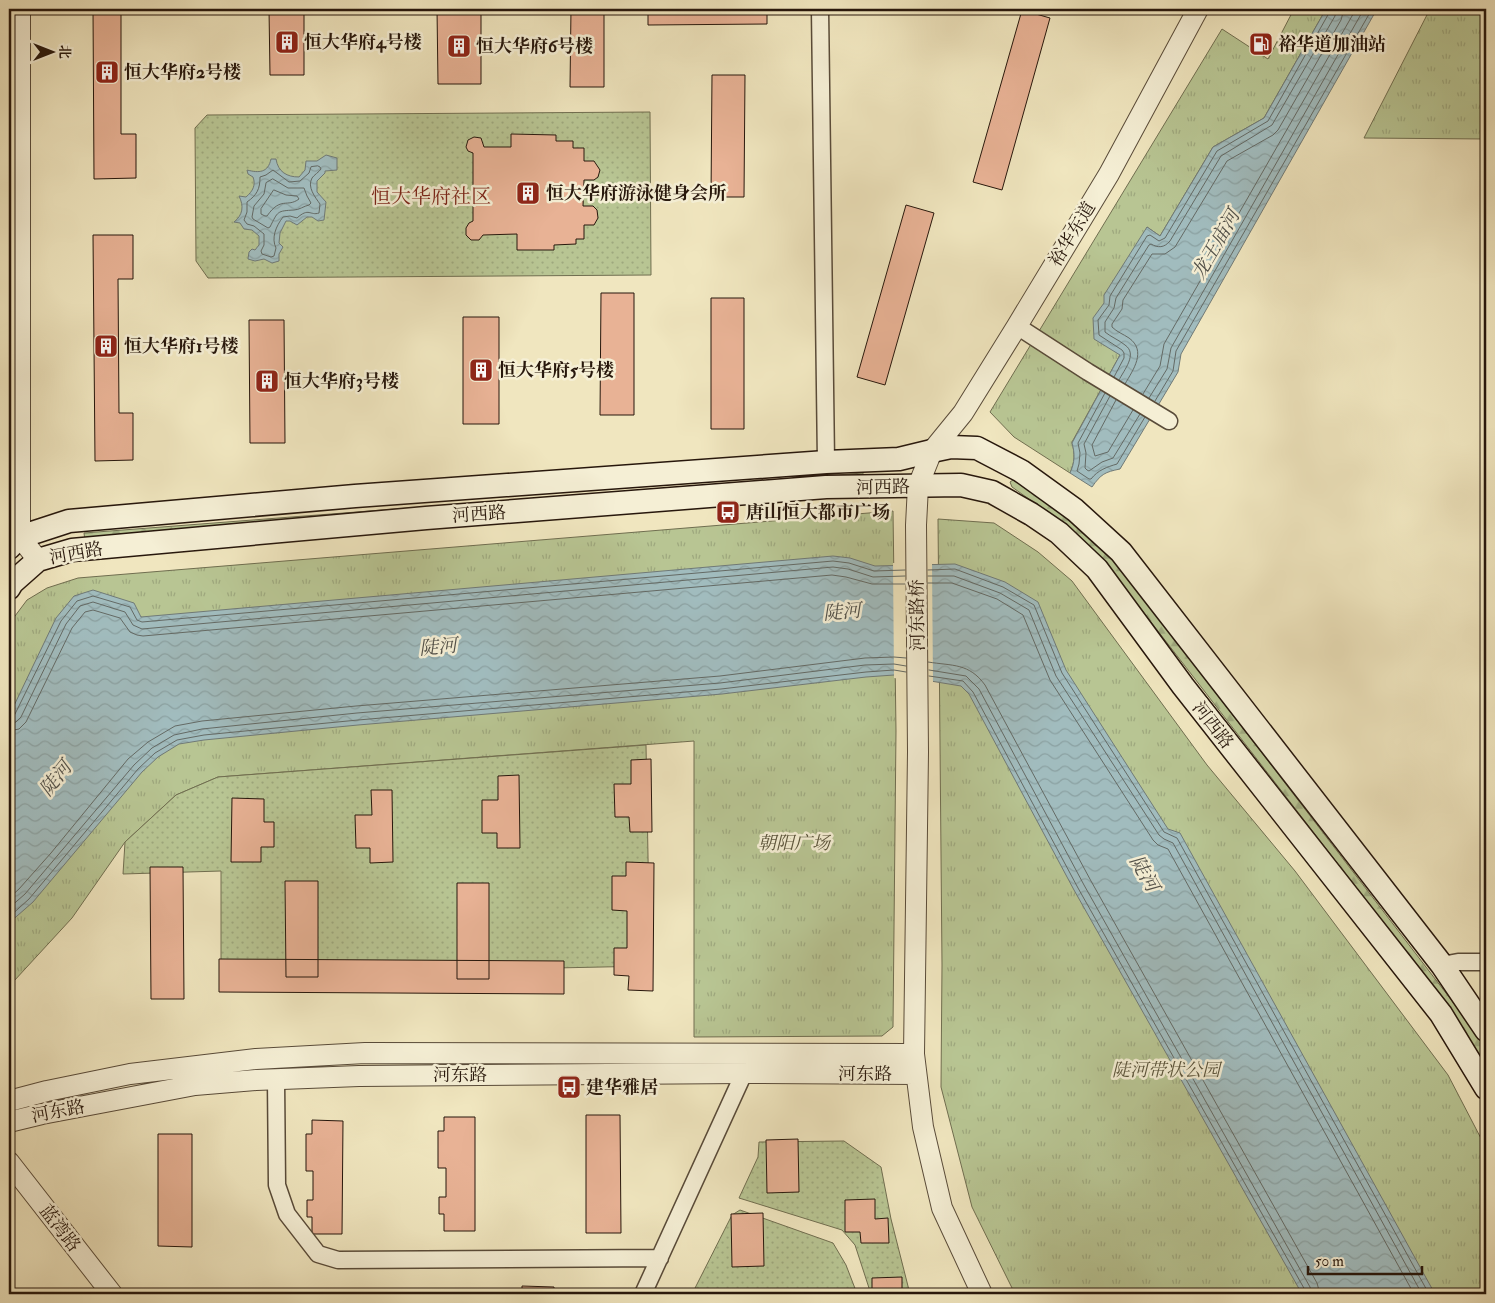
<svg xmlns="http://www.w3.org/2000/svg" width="1495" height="1303" viewBox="0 0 1495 1303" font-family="'IM FELL Double Pica','Noto Serif SC',serif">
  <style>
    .grass { fill: url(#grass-tufts); stroke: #706e50 }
    .forest { fill: url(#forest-firs); stroke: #706e50 }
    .garden { fill: url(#garden-dots); stroke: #706e50 }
    .water { fill: url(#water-waves); stroke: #707a77 }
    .pier { fill: #f0e6bf }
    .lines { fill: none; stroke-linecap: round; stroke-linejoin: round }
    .shore { stroke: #646a65; stroke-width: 1 }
    .building { fill: #e8b295; stroke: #27170c }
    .minor-casing { stroke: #594b39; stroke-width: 19 }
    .tertiary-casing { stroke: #594b39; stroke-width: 22 }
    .secondary-casing { stroke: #27170c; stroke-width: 25 }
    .minor { stroke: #f5efd5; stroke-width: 16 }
    .tertiary { stroke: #f5efd5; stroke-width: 20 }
    .secondary { stroke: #f5efd5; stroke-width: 22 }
    .labels { text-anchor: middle; stroke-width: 5; stroke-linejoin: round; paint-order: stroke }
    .poi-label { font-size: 18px; font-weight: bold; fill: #27170c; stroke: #f5efd5; text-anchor: start }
    .street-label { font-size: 18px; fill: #27170c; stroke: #f5efd5 }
    .park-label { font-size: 18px; font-style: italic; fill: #5a543b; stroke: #f5efd5 }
    .water-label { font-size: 19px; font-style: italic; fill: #52514a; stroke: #f5efd5 }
    .quarter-label { font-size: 20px; fill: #7a1f14; stroke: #f5efd5 }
  </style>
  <defs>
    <pattern id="grass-tufts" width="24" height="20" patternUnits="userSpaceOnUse" patternTransform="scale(1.25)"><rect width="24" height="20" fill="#b8c593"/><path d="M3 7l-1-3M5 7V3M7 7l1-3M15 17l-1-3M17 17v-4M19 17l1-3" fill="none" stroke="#9ea87e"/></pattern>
    <pattern id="forest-firs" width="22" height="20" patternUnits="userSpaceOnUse" patternTransform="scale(1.25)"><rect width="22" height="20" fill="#b8c593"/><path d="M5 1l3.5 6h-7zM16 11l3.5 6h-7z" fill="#9ea87e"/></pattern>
    <pattern id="garden-dots" width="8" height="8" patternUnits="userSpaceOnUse" patternTransform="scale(1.25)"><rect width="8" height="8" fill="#b8c593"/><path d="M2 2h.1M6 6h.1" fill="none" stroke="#9ea87e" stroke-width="1.8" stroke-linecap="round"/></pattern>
    <pattern id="water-waves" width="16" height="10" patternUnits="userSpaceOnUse" patternTransform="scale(1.25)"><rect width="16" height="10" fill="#a1bcbe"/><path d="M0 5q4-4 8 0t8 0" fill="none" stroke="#8ba1a2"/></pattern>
  </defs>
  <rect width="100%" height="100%" fill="#f0e6bf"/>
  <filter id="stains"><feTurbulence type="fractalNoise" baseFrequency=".004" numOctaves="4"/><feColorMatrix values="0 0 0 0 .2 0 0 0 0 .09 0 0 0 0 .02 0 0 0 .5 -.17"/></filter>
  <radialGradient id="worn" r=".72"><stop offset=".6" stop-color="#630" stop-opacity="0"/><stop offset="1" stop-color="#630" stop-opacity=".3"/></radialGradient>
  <path class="grass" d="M1294 9H1326L1264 118 1213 147 1160 236 1147 227 1120 355 1072 442C1075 454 1075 462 1070 473L1014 437 990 412 1222 29 1268 59Z
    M1430 9H1486V139L1364 138Z
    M893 511 896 731 893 1027 882 1036 694 1037V741L218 777 176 795 125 842 72 918 14 981 9 983V624L27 600 47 588 78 578Z
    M938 519 994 523 1038 552 1072 581 1207 765 1295 871 1448 1075 1486 1148V1294H1015L972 1207 941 1087 942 965Z"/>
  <path class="forest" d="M863 473V478L85 541 84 533Z
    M1013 480 1047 500 1087 533 1117 564 1472 1027 1486 1050V1068L1466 1033 1447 1005 1110 569 1060 521 1012 487 1010 482Z"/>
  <path class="garden" d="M650 112 651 275 208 278 196 261 195 128 207 115Z
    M646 745 650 966 221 975V871L123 874 125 842 176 795 218 777Z
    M844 1141 881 1167 891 1219 910 1294H868L869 1288 855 1245 842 1230 739 1198 758 1157 759 1142Z
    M740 1210 833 1243 846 1265 856 1291V1294H692L732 1215Z"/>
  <path class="water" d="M1326 9H1377L1181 354 1178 372 1120 469C1105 472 1101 474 1092 487L1070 473C1075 462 1075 454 1072 443L1120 355 1094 339 1093 318 1104 303V295L1147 227 1160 236 1213 147 1264 118Z
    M326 155 337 158V170L325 171V173L317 181V192L326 202 324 220 318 221 312 217H307L297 225 290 221H286L280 233 279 243 283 247 279 254V261L272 263 264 259 255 261 248 259 249 252 252 249 255 250 259 245V236L252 230 244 229 240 223 234 222C243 215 244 206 239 196L246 197C253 191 256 185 253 177L248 174 247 170C259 173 268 173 271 159H276C278 172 287 177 299 177L305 170 306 161H317Z
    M833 556 850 558 875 566 955 564 1005 582 1038 602 1066 670 1168 829 1180 833 1435 1294H1302L1074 890 969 694 961 686 894 675 866 677 722 694 358 725 204 740 179 744 158 757 142 772 33 902 9 923V716L56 618 74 596 93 590 134 603 141 617Z"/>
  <path class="pier" d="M932 562 933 684 894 678 893 563Z"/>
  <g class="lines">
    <path class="shore" d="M318 166 320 167 321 169C319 172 314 175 312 178 307 187 315 197 320 204L319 213C310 216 309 207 297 218L290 216 283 217C276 226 271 238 276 248L274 256 271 257 262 254 261 251 264 245V234L254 226 247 224 244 220 247 212V202C257 195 260 189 260 177L266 175 273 170 289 182 300 181 309 173 311 167Z
      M273 179 288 188H304L307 196 311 203 309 205C304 206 299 210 294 210 277 211 278 211 270 227L268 228 253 219 252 217 254 206 264 194 266 183Z
      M274 190 286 195 297 196 299 199C287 208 281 196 267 216H265L261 214V209Z
      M1114 377 1124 358V353L1122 350 1099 335 1098 320 1109 305 1110 296 1147 236 1150 235 1159 241 1165 238 1217 151 1268 121 1329 13 1330 9
      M1119 380C1124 370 1138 354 1125 345 1119 340 1111 337 1105 332V322L1114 308 1116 298 1149 245 1151 244C1158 248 1164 248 1170 241L1221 156 1272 125 1335 16 1336 9
      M1125 384C1133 370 1147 351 1129 338 1123 334 1117 332 1112 327V324L1122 309 1123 300 1152 254H1165L1175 247 1227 161 1273 135 1278 130 1341 20 1344 9
      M1105 393 1078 443 1080 453 1079 464 1077 471 1089 479H1091C1098 470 1107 467 1117 464L1145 417
      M1143 394 1160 366 1164 344 1356 9
      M1110 396 1084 444 1086 453 1085 468 1087 470 1089 471 1102 462 1113 458 1140 414
      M1149 398 1167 369 1171 348 1364 9
      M1116 400 1092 445 1095 456 1108 452 1133 410
      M1155 401 1173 371 1176 351 1372 9
      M928 570 955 569 1003 587 1034 605 1062 673 1164 832 1177 838 1429 1294
      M928 576H954L1000 593 1029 610 1056 676 1159 835 1164 839 1173 843 1422 1294
      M928 583H952L997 599 1023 615 1050 680 1153 840 1158 845 1168 849 1414 1294
      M928 662C953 666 969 663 985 685L1091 881 1317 1283 1320 1294
      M929 670 966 676 979 689 1084 885 1310 1287 1312 1294
      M929 676 963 681 973 692 1078 888 1305 1290 1306 1294
      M9 717H13L15 714 61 621 77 601 93 596 130 607 137 620 142 622 833 561 849 563 874 571 905 570
      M9 724 16 722 21 717 66 624 80 606 93 602 125 612 133 625 142 629 833 567 848 569 873 577 905 576
      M9 731 19 729 26 722 72 628 85 612 93 610 120 618 130 632 137 635 143 636 832 575 846 577 872 584H905
      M9 898 19 889 51 853 128 759 148 742 175 726 202 721 356 706 720 676 865 658 894 657 906 658
      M9 908 25 894 134 765 152 748 174 735 202 729 357 713 720 683 865 665 894 664 906 666
      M9 917 29 899 138 769 155 753 177 740 204 735 358 720 721 689 866 672 894 670 906 672"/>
  </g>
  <path class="building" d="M93 9H137H121V134H136V178L94 179Z
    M269 9H304V75H270Z
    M437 9H481V84H438Z
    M571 9H604V87H570Z
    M648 9H767V24L648 25Z
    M1022 10 1050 18 1002 190 973 182Z
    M712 75H745L744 197H711Z
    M511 134 556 135V141H573V148H584V161H594L600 170 598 177 594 180H584L583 206H593L597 210 598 218 594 225H584V239H576V244L554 245V250H517V234L483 235 479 240H471L466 235V228L469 223 473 221V153L468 151 466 147 468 140 474 137 481 138 484 147H511Z
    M906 205 934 213 885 385 857 377Z
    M93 235H133V279H118L119 413H133V460L95 461Z
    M601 293H634V415H600Z
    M711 298H744V429H711Z
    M463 317H499V424H463Z
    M249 320H284L285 443H250Z
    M651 759 652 832H630L629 817H615L614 784H631V760Z
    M519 775 520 848H497V833H482V800H498V776Z
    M371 790H392L393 862 370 863V848H356L355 815H372Z
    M232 798 264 799V822H274V847H261V862H231Z
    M626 862 654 863 653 991 628 990 629 976 614 975V948H627V911L612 910V876H626Z
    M150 867H183L184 999H151Z
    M285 881H318V977H286Z
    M457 883H489V979H457Z
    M219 959 564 961V994L219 992Z
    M586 1115H620L621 1233H586Z
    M444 1117H475V1231H444V1214H439V1197H446V1168H438V1131H444Z
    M312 1120 343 1121 342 1234H312V1217H307V1200H313V1171H306V1134H312Z
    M158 1134H192V1247L158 1246Z
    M798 1139 799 1192 767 1193 766 1140Z
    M875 1199V1219L888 1218 889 1243H861L860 1232H845V1200Z
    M763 1213 764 1266 732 1267 731 1214Z
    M902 1277V1294H872V1278Z
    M522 1286 554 1287V1294H522Z"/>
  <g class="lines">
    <g class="minor-casing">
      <path id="minor" d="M820 9 826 462
        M1017 326 1088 372 1169 421
        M1442 965 1458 962H1486
        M276 1080 277 1185 287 1214 318 1254 338 1260 660 1258
        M643 1294 744 1073"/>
    </g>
    <g class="tertiary-casing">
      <path id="tertiary" d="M20 9V537L38 560
        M9 1101 47 1091 130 1074 256 1059 365 1053 914 1054
        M9 1122 42 1114 195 1085 256 1080 359 1076 744 1073 916 1074
        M9 1162 112 1294
        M982 1294 942 1208 923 1127 914 1054 918 752 916 525 918 486 932 451 963 413 1017 326 1109 174 1198 9"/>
    </g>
    <g class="secondary-casing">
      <path id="secondary" d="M9 548 20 537 69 521 355 496 826 462 899 459 932 451 951 447 977 448 1021 471 1075 510 1121 552 1442 965 1486 1030
        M9 588 12 583 38 560 72 550 426 518 826 487 961 485 992 492 1031 514 1059 533 1097 569 1183 686 1441 1014 1486 1088"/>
    </g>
    <use href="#minor" class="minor"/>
    <use href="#tertiary" class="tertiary"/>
    <use href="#secondary" class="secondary"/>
  </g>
  <defs>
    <g id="building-square" transform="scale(1.25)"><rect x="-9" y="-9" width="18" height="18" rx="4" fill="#8f2418" stroke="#f5efd5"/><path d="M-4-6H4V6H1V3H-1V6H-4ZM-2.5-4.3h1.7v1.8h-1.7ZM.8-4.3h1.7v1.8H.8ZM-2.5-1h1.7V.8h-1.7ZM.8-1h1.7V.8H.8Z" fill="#fff"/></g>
    <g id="fuel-square" transform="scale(1.25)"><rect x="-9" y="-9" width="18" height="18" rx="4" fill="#8f2418" stroke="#f5efd5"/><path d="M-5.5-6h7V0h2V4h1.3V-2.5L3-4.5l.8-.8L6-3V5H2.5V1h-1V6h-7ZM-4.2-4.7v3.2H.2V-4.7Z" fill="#fff"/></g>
    <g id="bus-square" transform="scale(1.25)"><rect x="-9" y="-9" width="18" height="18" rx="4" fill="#8f2418" stroke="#f5efd5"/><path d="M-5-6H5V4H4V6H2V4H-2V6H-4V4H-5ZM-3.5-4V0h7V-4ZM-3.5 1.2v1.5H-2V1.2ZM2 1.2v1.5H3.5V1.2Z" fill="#fff"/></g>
  </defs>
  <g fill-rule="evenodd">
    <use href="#building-square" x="287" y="42"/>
    <use href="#fuel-square" x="1261" y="44"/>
    <use href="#building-square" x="459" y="46"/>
    <use href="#building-square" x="107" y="72"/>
    <use href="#building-square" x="528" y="193"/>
    <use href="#building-square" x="106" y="346"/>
    <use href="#building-square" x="481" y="370"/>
    <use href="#building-square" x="267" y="381"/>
    <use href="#bus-square" x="728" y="512"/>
    <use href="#bus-square" x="569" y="1087"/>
  </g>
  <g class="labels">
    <g class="poi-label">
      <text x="304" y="48">恒大华府4号楼</text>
      <text x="1278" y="50">裕华道加油站</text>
      <text x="476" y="52">恒大华府6号楼</text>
      <text x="124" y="78">恒大华府2号楼</text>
      <text x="546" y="199">恒大华府游泳健身会所</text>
      <text x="124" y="352">恒大华府1号楼</text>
      <text x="498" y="376">恒大华府5号楼</text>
      <text x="284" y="387">恒大华府3号楼</text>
      <text x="746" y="518">唐山恒大都市广场</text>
      <text x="586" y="1093">建华雅居</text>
    </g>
    <g class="street-label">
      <text transform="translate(1072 234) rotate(-59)" y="6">裕华东道</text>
      <text transform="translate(883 487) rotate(-1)" y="6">河西路</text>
      <text transform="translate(479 514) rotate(-4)" y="6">河西路</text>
      <text transform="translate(76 553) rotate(-10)" y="6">河西路</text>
      <text transform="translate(917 615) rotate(-91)" y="6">河东路桥</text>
      <text transform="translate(1213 725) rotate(52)" y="6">河西路</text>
      <text x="865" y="1080">河东路</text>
      <text x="460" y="1081">河东路</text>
      <text transform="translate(58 1111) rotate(-11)" y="6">河东路</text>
      <text transform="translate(60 1228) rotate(52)" y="6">蓝湾路</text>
    </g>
    <g class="park-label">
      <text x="794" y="849">朝阳广场</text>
      <text x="1166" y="1076">陡河带状公园</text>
    </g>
    <g class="water-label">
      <text transform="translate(1215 244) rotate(-60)" y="7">龙王庙河</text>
      <text transform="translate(842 611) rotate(-5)" y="7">陡河</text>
      <text transform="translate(438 646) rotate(-5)" y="7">陡河</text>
      <text transform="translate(55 778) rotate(-51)" y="7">陡河</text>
      <text transform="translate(1145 873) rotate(60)" y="7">陡河</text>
    </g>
    <g class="quarter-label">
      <text x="431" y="203">恒大华府社区</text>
    </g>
  </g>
  <rect width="1495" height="1303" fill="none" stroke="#f0e6bf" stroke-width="30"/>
  <rect x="10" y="10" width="1475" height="1283" fill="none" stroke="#27170c" stroke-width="2.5"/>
  <rect x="15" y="15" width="1465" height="1273" fill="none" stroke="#27170c"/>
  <g transform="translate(52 52) rotate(90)" stroke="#f5efd5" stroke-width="4" paint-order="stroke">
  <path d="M0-4L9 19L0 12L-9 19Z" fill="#27170c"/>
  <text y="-8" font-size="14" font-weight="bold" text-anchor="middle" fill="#27170c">北</text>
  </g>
  <path d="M1308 1266v8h114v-8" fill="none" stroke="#27170c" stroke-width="2.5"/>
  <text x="1315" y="1266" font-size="15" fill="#27170c" stroke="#f5efd5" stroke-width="4" paint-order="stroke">50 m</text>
  <rect width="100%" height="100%" filter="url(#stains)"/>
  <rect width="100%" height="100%" fill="url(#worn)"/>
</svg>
